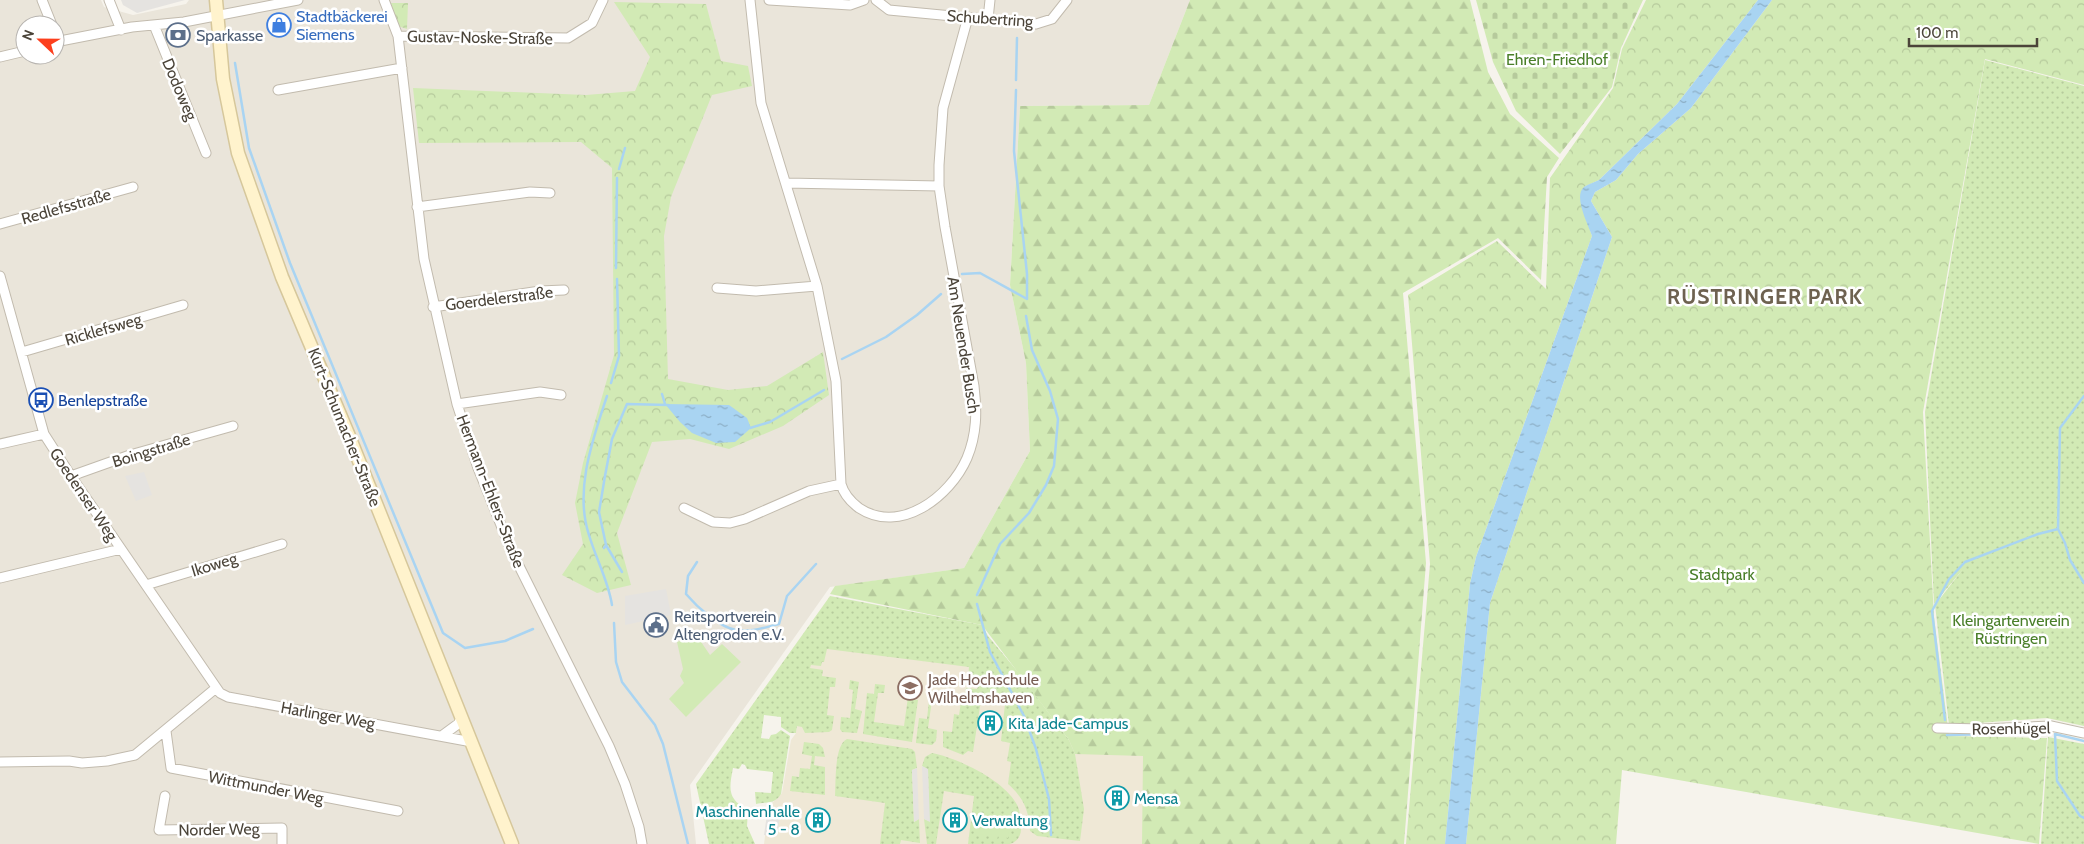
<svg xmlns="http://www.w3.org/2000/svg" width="2084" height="844" viewBox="0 0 2084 844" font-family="Cabin,sans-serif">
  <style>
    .residential { fill: #eae5da; fill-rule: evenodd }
    .education { fill: #efe8d6 }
    .grass { fill: url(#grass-dots) }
    .forest { fill: url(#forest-firs) }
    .cemetery { fill: url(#cemetery-stones) }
    .park { fill: url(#park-crowns) }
    .pitch { fill: #d2eab5 }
    .parking { fill: #e5e3e0 }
    .water { fill: url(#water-ripples) }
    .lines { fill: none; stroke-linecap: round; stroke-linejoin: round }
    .stream { stroke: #a9d4f2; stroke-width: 2.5 }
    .street-casing { stroke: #c2bbae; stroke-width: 11 }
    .secondary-casing { stroke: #d6c79b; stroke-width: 15 }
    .street { stroke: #fff; stroke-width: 9 }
    .secondary { stroke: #fff3cd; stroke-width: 12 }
    .labels { text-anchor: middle; stroke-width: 5; stroke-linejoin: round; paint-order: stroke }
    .shop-label { font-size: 16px; fill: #366cbe; stroke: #fff; text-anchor: start }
    .street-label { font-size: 16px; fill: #4b4439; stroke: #fff }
    .service-label { font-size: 16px; fill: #4e5e75; stroke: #fff; text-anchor: start }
    .park-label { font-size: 16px; fill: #4a7f2a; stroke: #fff }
    .transit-label { font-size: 16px; fill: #164399; stroke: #fff; text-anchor: start }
    .education-label { font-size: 16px; fill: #785e54; stroke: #fff; text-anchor: start }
    .culture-label { font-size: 16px; fill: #0d838f; stroke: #fff; text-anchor: start }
    .district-label { font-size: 21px; font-weight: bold; letter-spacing: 1px; fill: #6e6250; stroke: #fff }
  </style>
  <defs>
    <pattern id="grass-dots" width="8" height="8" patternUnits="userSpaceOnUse" patternTransform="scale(1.25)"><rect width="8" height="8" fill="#d2eab5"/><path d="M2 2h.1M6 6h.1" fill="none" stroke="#b6ca9c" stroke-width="1.8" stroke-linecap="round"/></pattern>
    <pattern id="forest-firs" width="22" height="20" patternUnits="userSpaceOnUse" patternTransform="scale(1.25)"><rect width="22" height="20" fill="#d2eab5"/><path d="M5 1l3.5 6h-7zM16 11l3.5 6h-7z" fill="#b6ca9c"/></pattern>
    <pattern id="cemetery-stones" width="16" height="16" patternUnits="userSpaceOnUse" patternTransform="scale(1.25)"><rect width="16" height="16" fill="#d2eab5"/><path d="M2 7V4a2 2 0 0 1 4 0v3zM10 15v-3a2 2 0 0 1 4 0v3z" fill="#b6ca9c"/></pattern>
    <pattern id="park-crowns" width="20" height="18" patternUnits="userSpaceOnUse" patternTransform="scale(1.25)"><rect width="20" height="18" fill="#d2eab5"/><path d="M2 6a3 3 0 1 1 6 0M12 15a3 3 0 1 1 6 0" fill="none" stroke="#b6ca9c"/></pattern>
    <pattern id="water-ripples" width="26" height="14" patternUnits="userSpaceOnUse" patternTransform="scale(1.25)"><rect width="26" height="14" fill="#a9d4f2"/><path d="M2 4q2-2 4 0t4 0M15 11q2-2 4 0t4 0" fill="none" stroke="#8caec5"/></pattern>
  </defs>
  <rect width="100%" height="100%" fill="#f6f3ec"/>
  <path class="residential" d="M0 0H101L104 7 133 15 186 4 189 0H1190L1149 105 1020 106 1010 285 1026 363 1030 451 964 568 830 587 690 785 696 844H0ZM25 25H55V55H25Z"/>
  <path class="education" d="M813 629 981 642 1059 739 1151 749 1171 844H764L769 806 782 793 791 740 796 733Z"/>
  <path class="grass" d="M1985 60 2084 86V726L2047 718 1949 725 1935 605 1963 569 1934 604 1925 412Z
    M830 596 982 625 988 636 1018 672 1069 740 1075 754 1084 809 1080 841 1037 836 1030 831C1029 811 1024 798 1008 784L1011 762 1007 761 1010 743 1001 741 1005 704 981 700 973 752 968 751 963 755 943 747V731L952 732 954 714 959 715 961 702H951L952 694 965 695 966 688 977 689 978 687 969 686 970 679H968L969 667 827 649 824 662H822L821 666 811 665 810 668 823 670 822 676 836 678 835 687H830L827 715 834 716 832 730 829 732 805 733 802 727 797 726 796 733H790L781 727V717L764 715 761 738 769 739 771 735 776 734 781 730 790 736 781 794C774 805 768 801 756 804L755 792 771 793 773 772 747 769 745 765 742 764 739 769 733 768C729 789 727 799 748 810L747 826 755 844H709L696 784Z
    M850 680 859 682 855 709 862 711 857 733 842 732 840 729 841 717 850 718 853 690 849 689Z
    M875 684 885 685 884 693H878L874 722 904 726 908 697 901 696 902 688 912 689 911 699 918 700 912 742 863 734 867 693 874 694Z
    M930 691 937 692 936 700H932L928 728 937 730 936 741 932 745 916 743V741L919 718 927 719Z
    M2048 737 2084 744V844H2041Z
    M847 739 912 749 915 752 917 768 912 770 914 822 919 819 920 843 901 840 900 844H880L885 803 835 796C836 782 834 745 847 739Z
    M804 742 819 744 823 748 825 757 815 756 814 765 825 767V795L790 791 792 776 799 777 800 768 810 769 812 756 802 754Z
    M932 753C958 758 1003 780 1016 803 1021 811 1021 821 1021 829 1021 836 1017 842 1010 844 998 844 981 844 968 844L974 796 944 791 936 844H927L924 819 929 821 928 770 922 766 925 757Z"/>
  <path class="forest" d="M1190 0H1470L1488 72 1510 114 1559 158 1547 177 1541 280 1498 238 1403 293 1426 563 1404 844H1142L1143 756 1075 754 1069 740 982 625 830 594 835 586 964 568 1030 451 1026 363 1010 285 1020 106 1149 105Z"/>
  <path class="cemetery" d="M1476 0H1643L1621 48 1612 87 1560 154 1516 111 1493 62Z"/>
  <path class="park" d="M1646 0H1758L1677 104 1599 180 1584 187 1588 224 1592 236 1476 557 1470 584 1445 844H1406L1430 564 1408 295 1497 241 1546 289 1550 178 1613 88 1622 49Z
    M1772 0H2084V85L1985 59 1923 412 1934 617 1949 736 2047 738 2039 844 1622 770 1616 844H1466L1490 603 1612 237 1591 201 1595 192 1616 180 1638 154 1691 108Z
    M614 2 706 4 721 61 748 66 752 86 712 95 671 197 664 236 668 379 728 390 767 386 823 352 829 395 783 426 729 449 690 439 652 442 617 533 631 585 597 593 562 575 583 544 575 503 583 463 614 355 612 168 581 142 419 143 413 88 586 95 635 91 650 57Z
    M391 3H408L407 29 398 26Z"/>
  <path class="pitch" d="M685 632 697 636 710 655 722 644 741 662 686 717 669 699 684 683 680 676 683 669 677 642 683 640Z
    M983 814 1011 818 1008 838 998 836 997 840 989 839V835L980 834Z"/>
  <path class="parking" d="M121 0H185L137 13 123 5Z
    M144 472 152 495 136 501 125 476Z
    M666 589 671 615 625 625V596Z
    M922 766 928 769 930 822 924 819Z
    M917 768 919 819 914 822 912 770Z
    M767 814 780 816 777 836 764 835Z"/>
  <path class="water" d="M1758 0H1772L1691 108 1638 154 1616 180 1595 192 1591 201 1612 237 1490 603 1466 844H1445L1470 584 1476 557 1592 236C1588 224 1573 196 1584 187 1588 184 1595 182 1599 180L1677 104Z
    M665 404 729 405 747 418 751 428 735 442 716 443 692 433 680 422Z"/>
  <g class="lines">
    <path class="stream" d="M235 63 249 148 290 263 443 633 465 648 505 641 533 629
      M1016 80 1017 38
      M619 169 625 148
      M616 268 617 178
      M962 274 980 273 1027 299V274L1014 151 1016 90
      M842 359 886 337 917 315 941 294
      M611 383 619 356 617 279
      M662 394 665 404
      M607 396C593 439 574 490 589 535 596 559 608 580 612 605
      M2084 396 2060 428 2058 529 2065 543 2070 560 2084 583
      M750 428 770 422 824 390
      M606 545 622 572
      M604 548 606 545 599 512 605 476 612 439 627 404 668 405
      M697 562 688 576 686 594C697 607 719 627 736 630 750 633 766 627 779 624L787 596 816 564
      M977 595 1000 544 1029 513 1046 485 1054 466 1058 419 1050 391 1032 350 1026 316
      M977 604 990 652 1024 716 1036 749 1049 799 1051 835
      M614 623 616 662 622 682 655 725 663 744 688 844
      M1945 720 1932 611 1949 579 1965 562 2038 534 2058 529
      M1947 735 2047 733
      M2084 741 2055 734 2057 781 2080 816 2084 818"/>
    <g class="street-casing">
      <path id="street" d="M42 0 52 25
        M109 0 121 30
        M384 0 398 36 424 259 457 404 478 468 511 550 609 746 625 784 639 827 642 844
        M750 0 761 103 817 286 836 381 841 484C844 495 851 502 859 508 900 535 950 497 967 458 977 434 977 411 974 386L945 227 939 186V165L943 108 968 17
        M769 0 850 5 864 0
        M876 0 889 10 1036 24 1052 19 1067 0
        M988 19 990 0
        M154 25 206 153
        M398 36 568 38 592 23 603 0
        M55 42 132 27 184 22 298 0
        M0 57 25 51
        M278 90 402 68
        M786 183 939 186
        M417 207 530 192 550 193
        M0 224 133 187
        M0 276 44 434 71 476 220 693 228 697 472 742
        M717 288 756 291 817 286
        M433 307 540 291 564 290
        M22 352 183 305
        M457 404 540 392 561 395
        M0 444 44 434
        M71 476 130 455 233 426
        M684 508 713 522 730 523 745 519 809 491 841 484
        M0 578 121 549
        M146 585 282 544
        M1937 728 1983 729 2051 726 2084 733
        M166 731 171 768 398 811
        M443 735 458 724 462 717
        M0 762 69 761 82 763 107 761 135 755 216 688
        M165 796 159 830 282 828V844"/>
    </g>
    <g class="secondary-casing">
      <path id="secondary" d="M216 0 223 79 238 153 282 277 349 436 512 844"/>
    </g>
    <use href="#street" class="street"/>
    <use href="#secondary" class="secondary"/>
  </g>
  <defs>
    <g id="shop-ring" transform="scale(1.25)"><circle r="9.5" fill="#fff" stroke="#3f7fe0" stroke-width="1.5"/><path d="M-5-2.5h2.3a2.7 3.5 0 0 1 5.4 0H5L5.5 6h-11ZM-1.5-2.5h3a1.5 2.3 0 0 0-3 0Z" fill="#3f7fe0"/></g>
    <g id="bank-ring" transform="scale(1.25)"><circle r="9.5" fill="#fff" stroke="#5c6f8a" stroke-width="1.5"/><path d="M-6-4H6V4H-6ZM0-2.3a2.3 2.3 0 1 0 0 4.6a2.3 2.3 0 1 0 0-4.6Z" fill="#5c6f8a"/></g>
    <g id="bus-ring" transform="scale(1.25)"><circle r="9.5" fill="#fff" stroke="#1a4fb4" stroke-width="1.5"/><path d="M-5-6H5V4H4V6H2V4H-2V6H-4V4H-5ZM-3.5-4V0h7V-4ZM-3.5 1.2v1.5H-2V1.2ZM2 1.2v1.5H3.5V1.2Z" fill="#1a4fb4"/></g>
    <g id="civic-ring" transform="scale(1.25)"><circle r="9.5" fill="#fff" stroke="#5c6f8a" stroke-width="1.5"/><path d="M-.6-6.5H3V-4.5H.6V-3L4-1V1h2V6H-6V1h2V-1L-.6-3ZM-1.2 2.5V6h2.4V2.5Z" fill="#5c6f8a"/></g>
    <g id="university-ring" transform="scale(1.25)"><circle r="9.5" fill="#fff" stroke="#8d6e63" stroke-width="1.5"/><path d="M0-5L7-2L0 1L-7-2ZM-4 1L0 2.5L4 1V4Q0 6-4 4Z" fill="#8d6e63"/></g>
    <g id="building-ring" transform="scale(1.25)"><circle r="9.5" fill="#fff" stroke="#0f9aa8" stroke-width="1.5"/><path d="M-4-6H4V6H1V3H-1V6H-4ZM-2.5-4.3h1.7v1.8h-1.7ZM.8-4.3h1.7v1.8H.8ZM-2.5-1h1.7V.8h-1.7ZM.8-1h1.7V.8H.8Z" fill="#0f9aa8"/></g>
  </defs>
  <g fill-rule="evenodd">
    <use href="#shop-ring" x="279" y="25"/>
    <use href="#bank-ring" x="178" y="35"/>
    <use href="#bus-ring" x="41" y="400"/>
    <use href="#civic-ring" x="656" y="625"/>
    <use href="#university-ring" x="910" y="688"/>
    <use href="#building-ring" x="990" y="723"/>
    <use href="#building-ring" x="1117" y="798"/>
    <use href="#building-ring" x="818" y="820"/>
    <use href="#building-ring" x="955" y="820"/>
  </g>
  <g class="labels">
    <g class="shop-label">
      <text x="296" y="22">Stadtbäckerei<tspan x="296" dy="18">Siemens</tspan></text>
    </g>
    <g class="street-label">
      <text transform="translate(990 18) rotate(4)" y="6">Schubertring</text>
      <text transform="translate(480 37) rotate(1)" y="6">Gustav-Noske-Straße</text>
      <text transform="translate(180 89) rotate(67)" y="6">Dodoweg</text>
      <text transform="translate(66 206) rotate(-16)" y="6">Redlefsstraße</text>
      <text transform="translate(499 298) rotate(-7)" y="6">Goerdelerstraße</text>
      <text transform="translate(103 329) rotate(-16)" y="6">Ricklefsweg</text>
      <text transform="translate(964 345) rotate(81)" y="6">Am Neuender Busch</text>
      <text transform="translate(345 427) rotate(68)" y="6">Kurt-Schumacher-Straße</text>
      <text transform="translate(151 450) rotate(-17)" y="6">Boingstraße</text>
      <text transform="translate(491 491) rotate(69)" y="6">Hermann-Ehlers-Straße</text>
      <text transform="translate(84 494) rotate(56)" y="6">Goedenser Weg</text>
      <text transform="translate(214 564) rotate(-17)" y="6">Ikoweg</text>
      <text transform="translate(328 715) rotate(10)" y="6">Harlinger Weg</text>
      <text transform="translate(2011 728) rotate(-1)" y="6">Rosenhügel</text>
      <text transform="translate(266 787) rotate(11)" y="6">Wittmunder Weg</text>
      <text transform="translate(219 829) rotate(-1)" y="6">Norder Weg</text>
    </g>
    <g class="service-label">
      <text x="196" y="41">Sparkasse</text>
      <text x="674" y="622">Reitsportverein<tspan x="674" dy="18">Altengroden e.V.</tspan></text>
    </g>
    <g class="park-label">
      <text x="1557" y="65">Ehren-Friedhof</text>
      <text x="1722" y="580">Stadtpark</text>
      <text x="2011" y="626">Kleingartenverein<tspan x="2011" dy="18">Rüstringen</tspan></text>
    </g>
    <g class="transit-label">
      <text x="58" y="406">Benlepstraße</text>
    </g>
    <g class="education-label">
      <text x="928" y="685">Jade Hochschule<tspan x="928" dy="18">Wilhelmshaven</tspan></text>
    </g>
    <g class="culture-label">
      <text x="1008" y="729">Kita Jade-Campus</text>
      <text x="1134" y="804">Mensa</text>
      <text x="800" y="817" text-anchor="end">Maschinenhalle<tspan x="800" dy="18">5 - 8</tspan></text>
      <text x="972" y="826">Verwaltung</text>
    </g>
    <g class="district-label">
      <text x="1765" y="304">RÜSTRINGER PARK</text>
    </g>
  </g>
  <g transform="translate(40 40) rotate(292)"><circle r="24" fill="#ffffff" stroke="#b7b4b0"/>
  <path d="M0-4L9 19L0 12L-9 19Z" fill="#fc3f1d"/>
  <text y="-8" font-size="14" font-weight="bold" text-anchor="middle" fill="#4b4439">N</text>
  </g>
  <path d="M1909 38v8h128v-8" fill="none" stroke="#4b4439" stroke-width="2.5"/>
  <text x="1916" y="38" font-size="15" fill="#4b4439" stroke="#ffffff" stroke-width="4" paint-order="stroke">100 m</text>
</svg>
